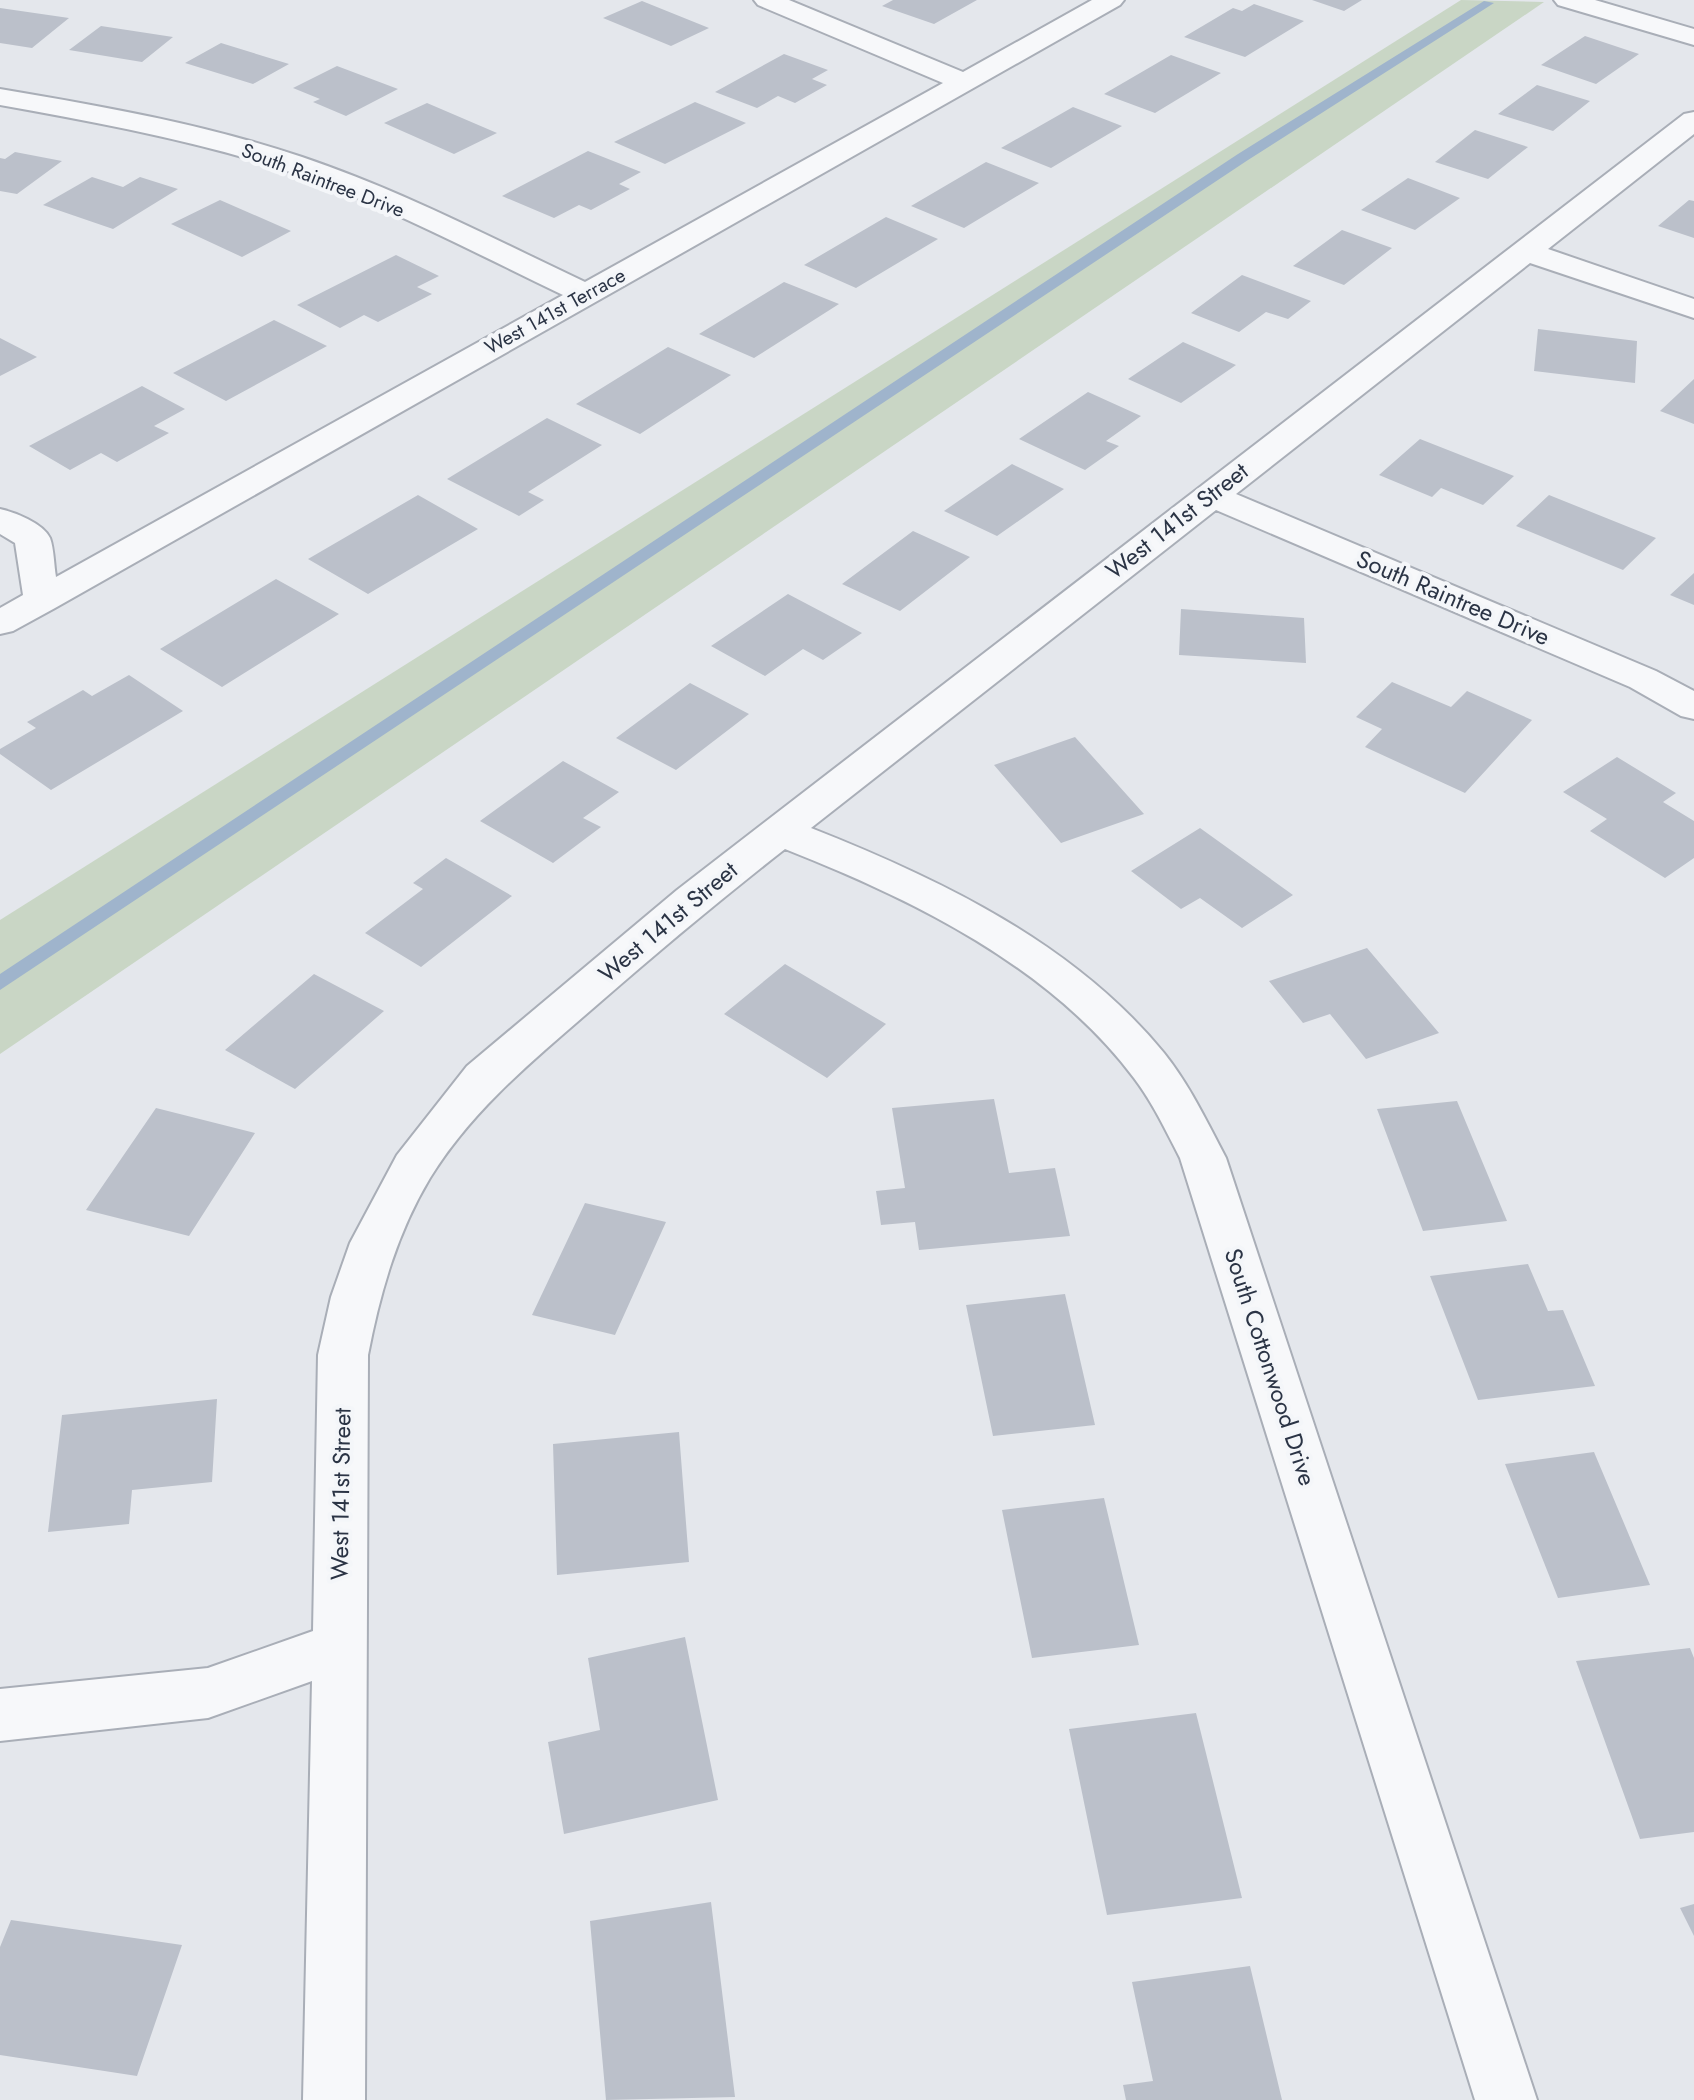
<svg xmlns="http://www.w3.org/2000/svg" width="1694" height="2100" viewBox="0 0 1694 2100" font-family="Jost,sans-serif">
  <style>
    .green { fill: #c9d6c5 }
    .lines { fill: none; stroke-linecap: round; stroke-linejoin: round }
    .stream { fill: #9fb4cc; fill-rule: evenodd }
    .building { fill: #bbc0ca }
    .minor-casing { stroke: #a9aeb7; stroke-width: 4 }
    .minor { fill: #f7f8fa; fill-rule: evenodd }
    .labels { text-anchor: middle; stroke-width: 8; stroke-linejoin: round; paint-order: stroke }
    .far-street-label { font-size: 20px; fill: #2b3445; stroke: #f4f6f9 }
    .street-label { font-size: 24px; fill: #2b3445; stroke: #f4f6f9 }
  </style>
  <rect width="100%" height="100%" fill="#e4e7ec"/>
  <path class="green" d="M1461 0 1544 2 0 1054V920Z"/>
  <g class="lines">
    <path class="stream" d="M1484 1 1494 3 1248 160 0 990V974L1238 154Z"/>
  </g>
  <path class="building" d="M893 0H977L934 24 882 6Z
    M1312 0H1362L1344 11Z
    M642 1 709 28 671 46 603 18Z
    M1254 4 1304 21 1245 57 1184 37 1233 8 1242 11Z
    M0 8 69 18 32 48 0 43Z
    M101 26 173 37 142 62 69 50Z
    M1585 36 1639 54 1596 84 1541 65Z
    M221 43 289 64 253 84 185 63Z
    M784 54 828 70 812 79 827 85 795 103 778 96 757 108 715 92Z
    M1171 55 1221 73 1155 113 1104 94Z
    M337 66 398 89 346 116 313 102 320 99 293 88Z
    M1537 85 1590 101 1553 131 1498 114Z
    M695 102 746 123 665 164 614 142Z
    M427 103 497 133 454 154 384 123Z
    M1073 107 1122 126 1051 168 1001 148Z
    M1475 130 1528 147 1488 179 1435 162Z
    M588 151 641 172 619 184 630 189 591 210 579 205 554 218 502 196Z
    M15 152 62 161 17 194 0 191V158L5 159Z
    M986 162 1039 183 964 228 911 206Z
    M92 177 123 187 140 177 178 189 113 229 43 205Z
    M1408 178 1460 198 1415 230 1361 210Z
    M220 200 291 231 242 257 171 224Z
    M1689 200 1694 201V238L1658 226Z
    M886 217 938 239 856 288 804 265Z
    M1342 230 1392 248 1344 285 1293 266Z
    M396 255 439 276 417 287 432 294 378 322 364 315 340 328 297 305Z
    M1242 275 1311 301 1288 319 1266 312 1239 332 1191 313Z
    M784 282 839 304 754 358 699 334Z
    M274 320 327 346 226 401 173 373Z
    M1538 329 1637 341 1635 383 1534 371Z
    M0 338 37 357 0 376Z
    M1183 342 1236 365 1181 403 1128 379Z
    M668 347 731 375 640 434 576 404Z
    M1694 379V424L1660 411Z
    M142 386 185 409 154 426 169 433 117 462 101 453 70 470 29 446Z
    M1088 392 1141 416 1106 441 1119 446 1085 470 1019 439Z
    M547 418 602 445 528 492 544 500 519 516 447 479Z
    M1420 439 1514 476 1483 505 1441 488 1432 497 1379 475Z
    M1012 464 1064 489 997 536 944 511Z
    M418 495 478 529 368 594 308 559Z
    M1549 495 1656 538 1623 570 1516 526Z
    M913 531 970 557 900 611 842 584Z
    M1694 573V605L1670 595Z
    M276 579 339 614 222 687 160 649Z
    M788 594 862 633 823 660 803 649 765 676 711 646Z
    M1181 609 1304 618 1306 663 1179 655Z
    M129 675 183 711 51 790 0 754V749L36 728 27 722 83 690 92 696Z
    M1392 682 1451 707 1467 691 1532 720 1465 793 1365 747 1382 729 1356 717Z
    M690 683 749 714 676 770 616 738Z
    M1075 737 1144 814 1061 843 994 765Z
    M1617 757 1676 793 1663 802 1694 821V858L1665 878 1590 831 1607 819 1563 792Z
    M563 761 619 792 583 818 601 827 553 863 480 821Z
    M1200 828 1293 895 1242 928 1200 898 1181 909 1131 871Z
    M446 858 512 896 421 967 365 933 423 889 413 883Z
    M1367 948 1439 1033 1366 1059 1330 1014 1303 1023 1269 981Z
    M785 964 886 1024 827 1078 724 1014Z
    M314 974 384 1011 295 1089 225 1050Z
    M994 1099 1009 1173 1055 1168 1070 1236 919 1250 915 1222 881 1225 876 1191 905 1188 892 1108Z
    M1457 1101 1507 1221 1423 1231 1377 1109Z
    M156 1108 255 1133 189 1236 86 1210Z
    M585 1203 666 1222 615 1335 532 1315Z
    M1528 1264 1548 1311 1563 1310 1595 1386 1478 1400 1430 1276Z
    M1065 1294 1095 1425 993 1436 966 1305Z
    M217 1399 212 1482 132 1490 129 1524 48 1532 62 1415Z
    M679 1432 689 1562 557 1575 553 1444Z
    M1594 1452 1650 1585 1558 1598 1505 1464Z
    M1104 1498 1139 1645 1032 1658 1002 1510Z
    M685 1637 718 1800 564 1834 548 1742 600 1730 588 1658Z
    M1690 1648 1694 1658V1832L1640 1839 1576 1661Z
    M1196 1713 1242 1898 1107 1915 1069 1729Z
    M711 1902 735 2097 606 2100 590 1921Z
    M1694 1904V1936L1680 1908Z
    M11 1920 182 1945 137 2076 0 2055V1947Z
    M1250 1966 1282 2100H1126L1123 2085 1153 2081 1132 1982Z"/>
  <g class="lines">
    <g class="minor-casing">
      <path id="minor" d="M754 0H789L963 72 1092 0H1124L1120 5 55 608 13 631 0 634V608L23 595 15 543 0 534V509C14 512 43 523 50 538 54 549 54 565 56 577L563 295C469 250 377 201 279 168 188 139 94 122 0 105V89C101 106 204 124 302 157 400 190 492 238 585 282L943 83 758 5Z
        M1554 0H1595L1694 29V45L1558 5Z
        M1694 112V134L1548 249 1694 299V318L1530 263 1236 494 1656 671 1694 691V719L1681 716 1630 687 1216 510 811 828C940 879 1074 943 1164 1053 1189 1084 1207 1122 1226 1158L1537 2100H1475L1180 1158C1166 1131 1153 1103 1134 1078 1050 966 912 899 785 849 721 899 659 951 598 1004 537 1057 473 1108 430 1178 397 1233 380 1293 368 1355L365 2100H303L312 1681 208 1718 0 1741V1689L208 1668 313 1631 318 1355 331 1297 350 1243 397 1155 467 1066 677 890 765 822 1684 114Z"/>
    </g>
    <use href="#minor" class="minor"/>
  </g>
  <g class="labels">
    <g class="far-street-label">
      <text transform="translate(323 180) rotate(21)" y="7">South Raintree Drive</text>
      <text transform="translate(555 311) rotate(-29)" y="7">West 141st Terrace</text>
    </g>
    <g class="street-label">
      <text transform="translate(1177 521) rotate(-38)" y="8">West 141st Street</text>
      <text transform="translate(1453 598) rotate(23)" y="8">South Raintree Drive</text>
      <text transform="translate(668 922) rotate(-40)" y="8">West 141st Street</text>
      <text transform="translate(1270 1367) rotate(72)" y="8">South Cottonwood Drive</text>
      <text transform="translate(341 1494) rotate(-89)" y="8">West 141st Street</text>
    </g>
  </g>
</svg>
